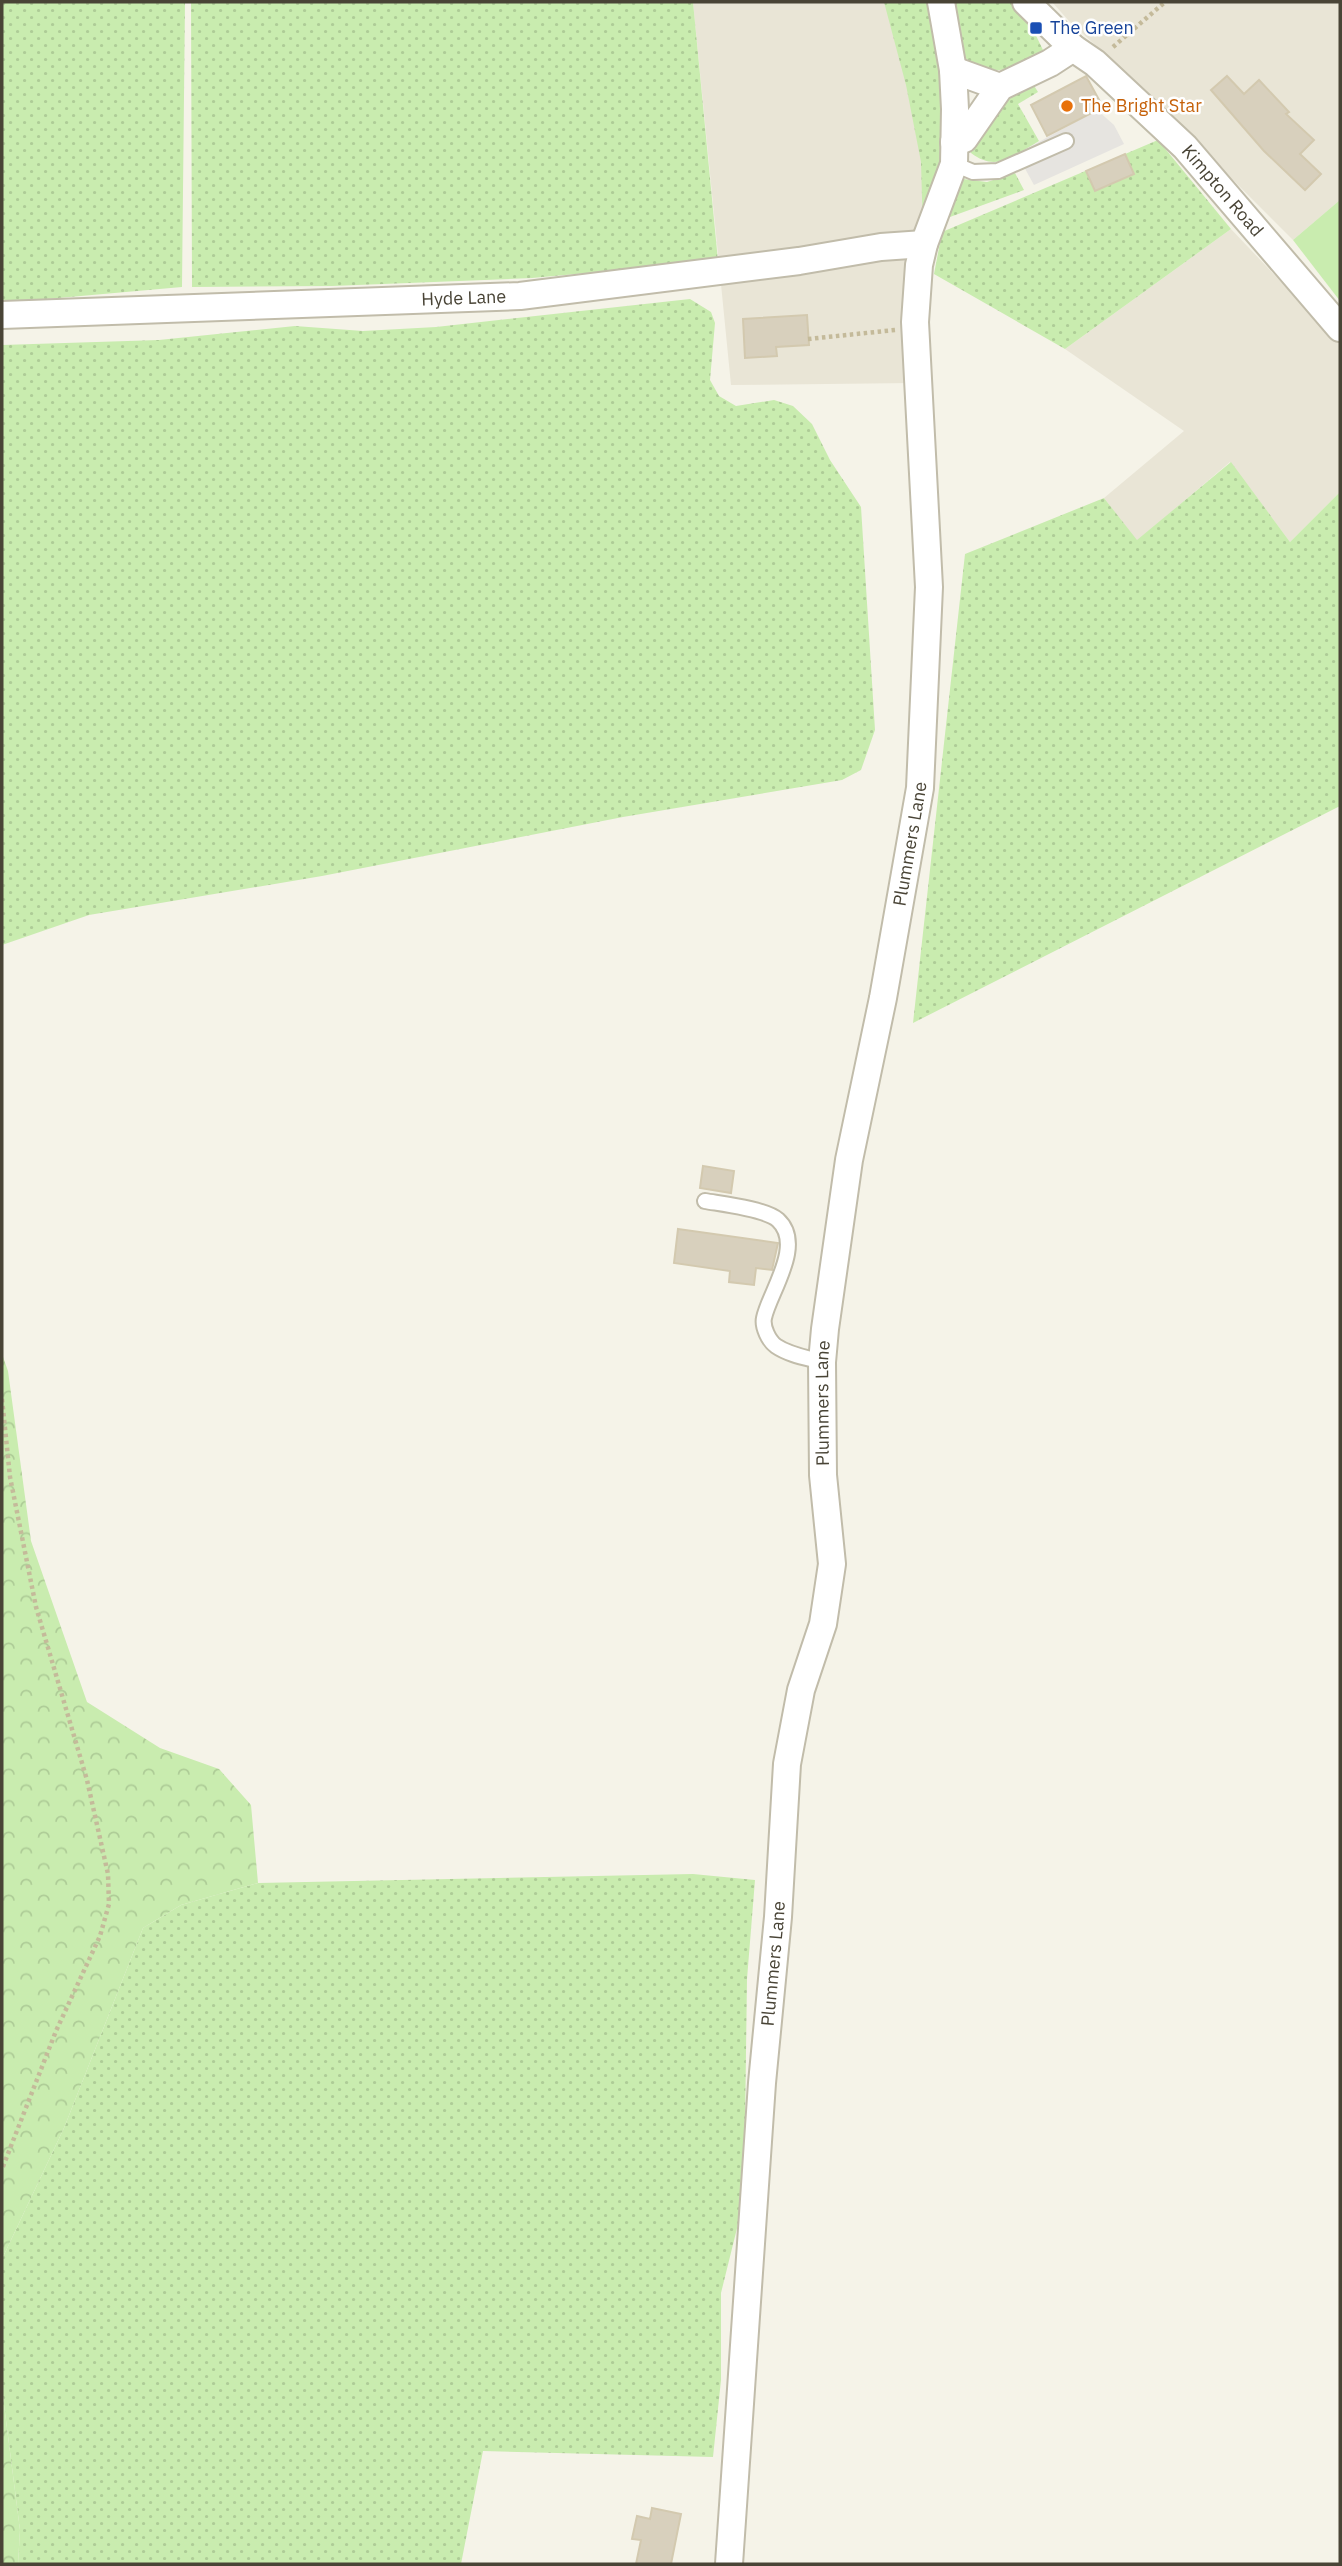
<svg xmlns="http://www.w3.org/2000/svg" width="1342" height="2566" viewBox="0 0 1342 2566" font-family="'IBM Plex Sans',sans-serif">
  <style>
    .residential { fill: #e9e5d6 }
    .grass { fill: url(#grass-dots) }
    .forest { fill: url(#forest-crowns) }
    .garden { fill: #c9ecaf }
    .parking { fill: #e6e4e0 }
    .building { fill: #d8d0bd; stroke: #d3c9af; stroke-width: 2 }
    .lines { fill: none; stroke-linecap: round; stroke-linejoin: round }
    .lane-casing { stroke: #c1bcaa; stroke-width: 18 }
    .street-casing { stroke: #c1bcaa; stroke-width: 30 }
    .path { stroke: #c4ba9a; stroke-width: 4.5; stroke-dasharray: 3.5 3.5; stroke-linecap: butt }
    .lane { stroke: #fff; stroke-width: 14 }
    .street { stroke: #fff; stroke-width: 26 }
    .transit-dot { fill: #1a4fb4; stroke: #fff; stroke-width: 2.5 }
    .food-dot { fill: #e8710a; stroke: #fff; stroke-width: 2.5 }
    .labels { text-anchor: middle; stroke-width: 5; stroke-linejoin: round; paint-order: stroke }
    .transit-label { font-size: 18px; fill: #164399; stroke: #fff; text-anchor: start }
    .food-label { font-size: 18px; fill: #c56008; stroke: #fff; text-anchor: start }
    .street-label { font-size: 18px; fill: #494436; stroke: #fff }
  </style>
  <defs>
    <pattern id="grass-dots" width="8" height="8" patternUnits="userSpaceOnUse" patternTransform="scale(1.75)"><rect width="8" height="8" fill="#c9ecaf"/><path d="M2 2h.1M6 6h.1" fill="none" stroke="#aecc97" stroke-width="1.8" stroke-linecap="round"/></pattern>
    <pattern id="forest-crowns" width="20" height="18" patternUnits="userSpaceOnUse" patternTransform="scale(1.75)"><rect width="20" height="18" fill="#c9ecaf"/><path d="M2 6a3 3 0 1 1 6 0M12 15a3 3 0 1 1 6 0" fill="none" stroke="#aecc97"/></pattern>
  </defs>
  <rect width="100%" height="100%" fill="#f5f3e8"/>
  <path class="residential" d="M693 2H933L913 383 731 385Z
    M1052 2H1340V200L1293 240 1131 78 1069 21Z
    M1231 229 1340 344V492L1290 542 1230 462 1137 541 1104 498 1184 431 1065 349Z"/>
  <path class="grass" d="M2 2H185L182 287 2 303Z
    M191 2H693L718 261 532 278 332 286 192 287Z
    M884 2H933L943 69 944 159 923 234 921 162 906 85Z
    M950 2H1015L1026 15 1043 50C1027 72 975 81 961 51 954 37 954 17 950 2Z
    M1033 84 1038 92 1018 104 1039 141C1015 155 997 173 971 153L970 142 1002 98Z
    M1158 140 1231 229 1065 349 934 274 942 232Z
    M1015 173 1024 190 939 221 955 186 963 179 987 182Z
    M690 299 711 312 715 323 710 380 719 396 736 406 774 400 793 406 812 424 830 460 861 507 875 730 861 770 842 780 623 817 322 876 89 915 2 945V345L159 340 295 326 363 331 436 327Z
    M1231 462 1290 542 1340 492V806L913 1023 965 554 1104 498 1137 540Z
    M693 1874 755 1880 747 1979 744 2200 721 2293V2380L713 2457 483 2451 461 2564H18L20 2530 2 2389V2259L64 2128 143 1928 181 1905 258 1883Z"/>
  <path class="forest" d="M2 1354 8 1371 31 1541 87 1702 160 1748 219 1769 251 1805 258 1883 181 1905 143 1928 64 2128 2 2259Z
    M2 2389 20 2530 18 2564H2Z"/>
  <path class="garden" d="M1340 200V301L1293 240Z"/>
  <path class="parking" d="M1097 110 1114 125 1124 144 1034 185 1017 154Z"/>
  <path class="building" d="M1086 76 1103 107 1047 136 1031 105Z
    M1227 76 1244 94 1259 80 1289 112 1286 114 1314 140 1300 154 1321 174 1305 190 1264 151 1211 90Z
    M1125 154 1134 174 1095 191 1086 171Z
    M807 315 809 345 776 347 777 356 745 358 743 319Z
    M703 1166 734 1171 731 1193 700 1188Z
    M678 1229 778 1243 772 1270 756 1268 754 1285 729 1282 730 1271 674 1263Z
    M652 2508 681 2514 671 2564H636L641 2540 632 2539 637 2516 650 2519Z"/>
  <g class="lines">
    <g class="lane-casing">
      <path id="lane" d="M954 164 973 172 998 171 1066 141
        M705 1201C722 1204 766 1209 778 1220 805 1245 769 1293 764 1318 762 1327 769 1341 776 1346 789 1355 808 1358 822 1362"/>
    </g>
    <g class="street-casing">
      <g id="street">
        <path id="s1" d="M1026 2 1073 48 1095 63 1185 147 1340 328"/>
        <path d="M953 70 1000 87"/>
        <path d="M954 142 964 139 1000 87 1050 63 1073 48"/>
        <path id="s2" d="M2 315 520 296 799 261 881 247 924 244"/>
        <path id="s3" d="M729 2564 762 2083 778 1917 787 1764 801 1690 823 1624 832 1564 823 1475 822 1362 825 1329 849 1160 883 998 920 788 929 587 915 322 919 265 924 244 954 164 955 109 953 70 941 2"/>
      </g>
    </g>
    <path class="path" d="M1113 47 1165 2
      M808 339 895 330
      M2 1399 10 1477 36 1607 87 1780 108 1874 109 1904 100 1936 56 2031 2 2169"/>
    <use href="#lane" class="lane"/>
    <use href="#street" class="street"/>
  </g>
  <rect class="transit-dot" x="1029" y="21" width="14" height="14" rx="3.5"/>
  <circle class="food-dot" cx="1067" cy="106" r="7"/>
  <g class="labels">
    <g class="transit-label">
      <text x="1050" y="34">The Green</text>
    </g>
    <g class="food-label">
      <text x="1081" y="112">The Bright Star</text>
    </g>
    <g class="street-label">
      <text dy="6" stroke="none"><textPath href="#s1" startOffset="273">Kimpton Road</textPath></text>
      <text dy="6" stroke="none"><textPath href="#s2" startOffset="462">Hyde Lane</textPath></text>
      <text dy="6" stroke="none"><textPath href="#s3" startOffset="1736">Plummers Lane</textPath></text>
      <text dy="6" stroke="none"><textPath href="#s3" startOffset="1169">Plummers Lane</textPath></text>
      <text dy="6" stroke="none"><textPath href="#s3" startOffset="602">Plummers Lane</textPath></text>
    </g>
  </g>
  <rect width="1342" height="2566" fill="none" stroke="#494436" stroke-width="7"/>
</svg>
